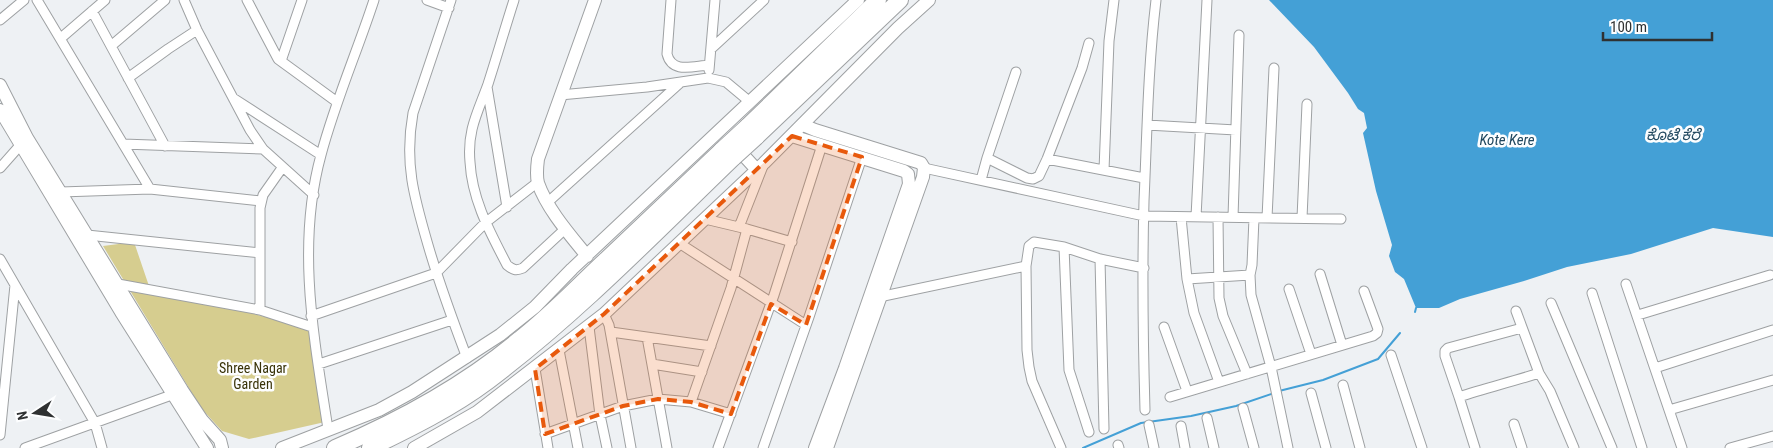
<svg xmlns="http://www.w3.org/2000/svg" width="1773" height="448" viewBox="0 0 1773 448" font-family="'Roboto Condensed','Noto Sans Kannada',sans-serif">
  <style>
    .green { fill: #d6cd8f }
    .water { fill: #44a0d6 }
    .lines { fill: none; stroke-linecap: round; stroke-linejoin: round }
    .stream { stroke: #44a0d6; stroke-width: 2 }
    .street-casing { stroke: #9ea1a3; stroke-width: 11 }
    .secondary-casing { stroke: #9ea1a3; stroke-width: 14 }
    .highway-casing { stroke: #9ea1a3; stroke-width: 18 }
    .street { stroke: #fff; stroke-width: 9 }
    .secondary { stroke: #fff; stroke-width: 12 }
    .highway { stroke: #fff; stroke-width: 16 }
    .highway-bridge-casing { stroke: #9ea1a3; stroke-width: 18; stroke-linecap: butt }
    .highway-bridge { stroke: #fff; stroke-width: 16 }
    .marked { fill: #e8590c; fill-opacity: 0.2; stroke: #e8590c; stroke-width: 4; stroke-dasharray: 10 6; stroke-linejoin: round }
    .labels { text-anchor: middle; stroke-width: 5; stroke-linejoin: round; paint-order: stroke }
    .park-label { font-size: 14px; fill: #393309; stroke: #fdfeff }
    .water-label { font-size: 15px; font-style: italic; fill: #224960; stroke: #fdfeff }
  </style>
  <rect width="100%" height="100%" fill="#eef1f4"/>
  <path class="green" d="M134 242 149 286 314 330 325 422 249 439 222 431 201 408 103 246Z"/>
  <path class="water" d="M1269 0H1773V237L1713 228 1631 254 1567 267 1524 281 1460 299 1439 308H1416L1404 279 1395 272 1389 256 1392 245 1376 191 1363 133 1367 128 1364 113 1358 109 1348 93 1314 47Z"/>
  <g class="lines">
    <path class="stream" d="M1415 312 1416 308
      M1279 391 1323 380 1378 359 1400 333
      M1083 448 1141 423 1191 416 1236 406 1274 393"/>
    <g class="street-casing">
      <path id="street" d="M37 0 150 189
        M184 0 197 30 250 130 263 149 314 195
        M247 0 278 59 337 102
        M427 0 449 8
        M451 0 413 113C404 163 414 197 428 245 439 283 453 321 467 358
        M514 0C505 28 497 56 488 84 478 112 467 130 470 162 472 200 490 232 507 265 513 270 516 271 523 268L565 229
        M671 0 667 54C672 74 693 66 709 65
        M92 11 165 146
        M0 20 24 0
        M61 38 105 0
        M111 46 165 0
        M711 49 764 0
        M281 61 302 0
        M709 70 715 0
        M128 78 168 49 197 30
        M487 87 507 207
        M560 95 647 87 708 78 726 82 750 102
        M233 98 321 155
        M1147 125 1236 130
        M123 144 263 149
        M987 158 1027 178 1033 179 1039 176 1047 159 1082 68 1089 43
        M1047 159 1144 178
        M0 168 23 142
        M924 168 1144 216 1341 219
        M1104 170 1109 41 1114 0
        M981 180 987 158 1016 72
        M61 192 150 189 261 201
        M548 202 680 83
        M1181 217 1187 279 1194 313 1219 382
        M1196 217 1207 0
        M1218 217 1219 298 1223 316 1247 374
        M1233 217 1239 35
        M1254 218 1252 265 1250 275 1251 295 1271 367 1288 448
        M1267 218 1274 68
        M1302 218 1307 104
        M705 219 747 229 792 242
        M739 227 763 166
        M87 235 260 253
        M679 243 806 325
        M1064 247 1069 370 1089 432
        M0 259 95 423 102 448
        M1100 259 1104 429
        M1320 274 1342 345
        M1187 279 1250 275
        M118 284 260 310V208L263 195 282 168
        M1626 284 1682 448
        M1289 289 1311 354
        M1592 293 1642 448
        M879 297 1026 266
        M1551 303 1612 448
        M260 310 312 327
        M1516 311 1539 373 1550 391 1574 448
        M604 314 609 325 631 448
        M1638 315 1770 275
        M311 316 436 273 485 223 538 182
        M589 327 600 415 607 448
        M1164 327 1187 391
        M611 332 711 346
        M647 337 667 448
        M559 350 578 448
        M1391 355 1422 448
        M319 364 452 320
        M652 364 702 372
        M1655 368 1773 330
        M535 369 548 448
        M1343 385 1360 448
        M1311 393 1326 448
        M1170 397 1373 336 1377 333 1378 329 1364 291
        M1459 397 1445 356V351L1448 348 1522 328
        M691 402 731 414
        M1243 408 1254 448
        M1145 410C1143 341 1142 271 1144 201 1147 134 1148 67 1156 0
        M1669 410 1773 380
        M1207 418 1214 448
        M1514 424 1522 448
        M1149 425 1154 448
        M1181 426 1185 448
        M328 429C314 338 296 246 321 155 335 102 357 52 374 0
        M545 434 623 406 658 399 691 402 731 288 747 229
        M0 435 15 285
        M1118 445 1119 448
        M25 448 177 393
        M718 448 774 295 822 145
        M763 448 809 317 862 157
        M1061 448 1032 381 1029 367 1027 350 1026 266 1029 246 1034 242 1064 247 1100 259 1144 268
        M1475 448 1459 397C1485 388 1512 382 1539 373
        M1730 448 1773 436"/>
    </g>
    <g class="secondary-casing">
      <path id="secondary" d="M0 85 27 138 182 390 202 420 220 440 222 448
        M0 110 121 312 207 448
        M803 125 815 130 921 163 924 168 923 177 827 448
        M792 136 904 171 908 174 909 184 845 368 815 448
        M735 146 757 170
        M587 256C570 235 547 209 538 183 536 175 537 167 538 159L595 0
        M282 448 379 410 412 392 500 335 535 307 572 269 858 0
        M414 448 477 412 604 314 764 163 898 28 929 0"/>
    </g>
    <g class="highway-casing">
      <path id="highway" d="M747 127 878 0
        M756 137 900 0
        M335 448C401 420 465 385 520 339 551 315 578 286 607 259 645 223 684 186 722 150
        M370 448C411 428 452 408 488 381 577 314 655 233 734 157"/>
    </g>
    <use href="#street" class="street"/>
    <use href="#secondary" class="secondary"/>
    <use href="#highway" class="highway"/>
    <g class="highway-bridge-casing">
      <path id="highway-bridge" d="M722 150 747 127
        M734 157 756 137"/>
    </g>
    <use href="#highway-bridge" class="highway-bridge"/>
  </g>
  <path class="marked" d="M792 136 862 157 806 325 771 304 731 414 691 402 658 399 623 406 545 434 535 369 604 314Z"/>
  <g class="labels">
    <g class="park-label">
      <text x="253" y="373">Shree Nagar<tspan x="253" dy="16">Garden</tspan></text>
    </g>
    <g class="water-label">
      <text x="1673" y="140">ಕೊಟೆ ಕೆರೆ</text>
      <text x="1507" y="145">Kote Kere</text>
    </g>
  </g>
  <g transform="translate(35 413) rotate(258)" stroke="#fdfeff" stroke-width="4" paint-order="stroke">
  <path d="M0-4L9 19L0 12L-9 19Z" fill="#2f3132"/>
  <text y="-8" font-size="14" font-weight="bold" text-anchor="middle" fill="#2f3132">N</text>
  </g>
  <path d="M1603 32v8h109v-8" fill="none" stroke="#2f3132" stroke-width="2.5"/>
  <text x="1610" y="32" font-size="15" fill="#2f3132" stroke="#fdfeff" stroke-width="4" paint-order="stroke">100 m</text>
</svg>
